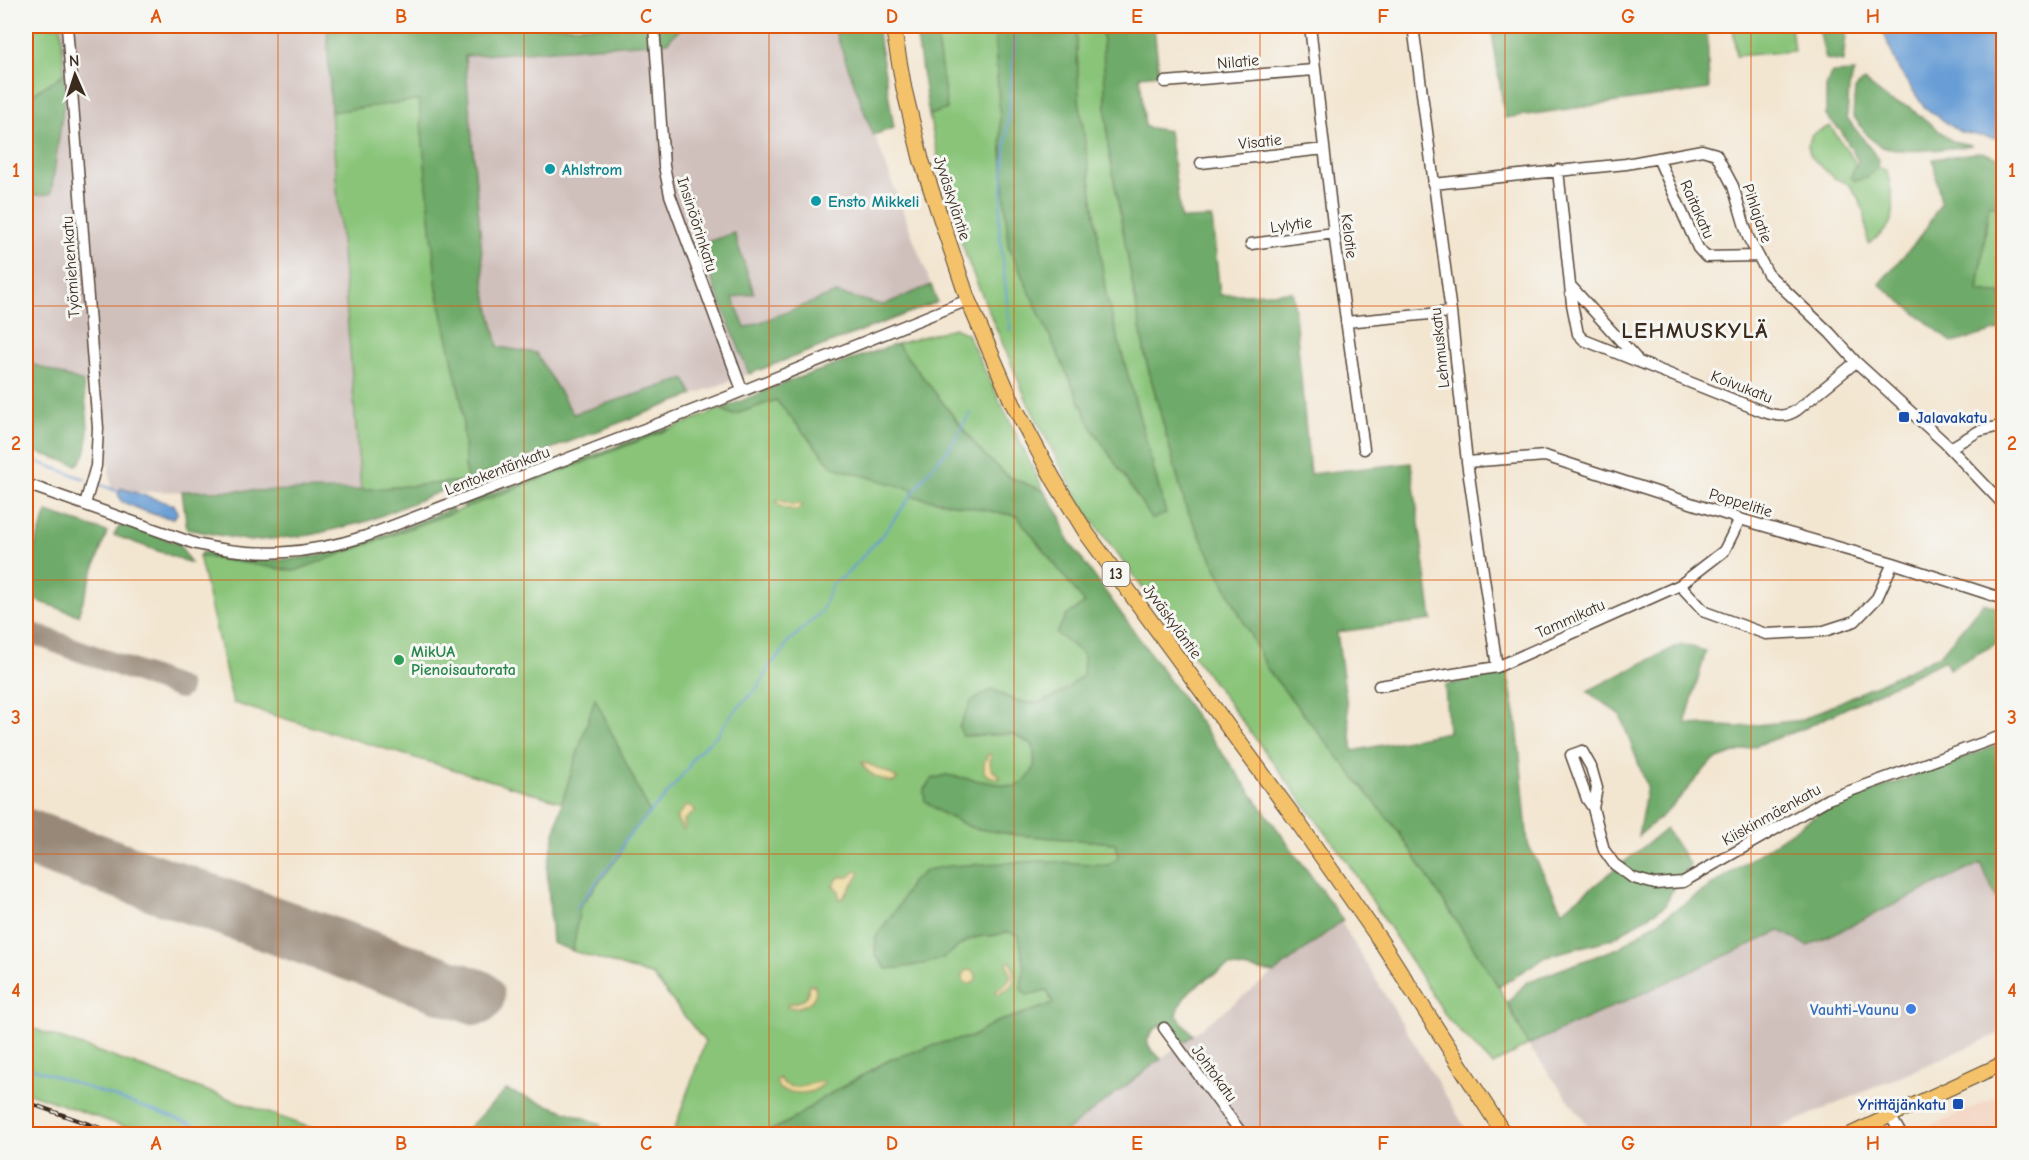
<svg xmlns="http://www.w3.org/2000/svg" width="2029" height="1160" viewBox="0 0 2029 1160" font-family="'Comic Neue',sans-serif">
  <style>
    .built { fill: #f4d3c0 }
    .industrial { fill: #d0c0bc }
    .green { fill: #89c479; stroke: #62774c; stroke-width: 1.5 }
    .forest { fill: #6eaa69; stroke: #546a44; stroke-width: 1.5 }
    .sand { fill: #eeda9e; stroke: #94825e; stroke-width: 1.5 }
    .water { fill: #689dd5; stroke: #52647a; stroke-width: 1.5 }
    .lines { fill: none; stroke-linecap: round; stroke-linejoin: round }
    .stream { stroke: #689dd5; stroke-width: 2 }
    .taxiway { stroke: #978878; stroke-width: 22 }
    .runway { stroke: #978878; stroke-width: 57 }
    .minor-casing { stroke: #574639; stroke-width: 13 }
    .major-casing { stroke: #574639; stroke-width: 16 }
    .highway-casing { stroke: #574639; stroke-width: 17 }
    .minor { stroke: #fff; stroke-width: 10 }
    .major { stroke: #f3c26a; stroke-width: 14 }
    .highway { stroke: #f3c26a; stroke-width: 15 }
    .rail-casing { stroke: #3b2a1e; stroke-width: 4.5 }
    .rail { stroke: #f6f6f2; stroke-width: 2; stroke-dasharray: 7; stroke-linecap: butt }
    .grid { fill: none; stroke: #df570d; stroke-width: 1.5; stroke-opacity: 0.55 }
    .culture-dot { fill: #0f9aa8; stroke: #f6f6f2; stroke-width: 2 }
    .transit-dot { fill: #1a4fb4; stroke: #f6f6f2; stroke-width: 2 }
    .leisure-dot { fill: #2e9e5b; stroke: #f6f6f2; stroke-width: 2 }
    .shop-dot { fill: #3f7fe0; stroke: #f6f6f2; stroke-width: 2 }
    .labels { text-anchor: middle; stroke-width: 6; stroke-linejoin: round; paint-order: stroke }
    .shield { fill: #f6f6f2; stroke: #73675e; stroke-width: 1.5 }
    .shield-label { font-size: 15px; font-weight: bold; fill: #3b2a1e }
    .street-label { font-size: 16px; fill: #3b2a1e; stroke: #f6f6f2 }
    .culture-label { font-size: 16px; font-weight: bold; fill: #0d838f; stroke: #f6f6f2; text-anchor: start }
    .transit-label { font-size: 16px; font-weight: bold; fill: #164399; stroke: #f6f6f2; text-anchor: start }
    .leisure-label { font-size: 16px; font-weight: bold; fill: #27864d; stroke: #f6f6f2; text-anchor: start }
    .shop-label { font-size: 16px; font-weight: bold; fill: #366cbe; stroke: #f6f6f2; text-anchor: end }
    .district-label { font-size: 22px; font-weight: bold; letter-spacing: 1.5px; fill: #3b2a1e; stroke: #f6f6f2 }
    .neatline { fill: none; stroke: #df570d; stroke-width: 2 }
    .grid-label { font-size: 20px; text-anchor: middle; font-weight: bold; fill: #df570d }
  </style>
  <rect width="100%" height="100%" fill="#f6f6f2"/>
  <filter id="ink" filterUnits="userSpaceOnUse"><feTurbulence type="fractalNoise" baseFrequency=".0167" numOctaves="2"/><feDisplacementMap in="SourceGraphic" scale="12" xChannelSelector="R" yChannelSelector="G"/><feConvolveMatrix kernelMatrix="1 2 1 2 8 2 1 2 1" color-interpolation-filters="sRGB"/></filter>
  <filter id="wash" filterUnits="userSpaceOnUse"><feTurbulence type="fractalNoise" baseFrequency=".008" numOctaves="4" result="noise"/><feDisplacementMap in="SourceGraphic" scale="24" xChannelSelector="R" yChannelSelector="G"/><feGaussianBlur stdDeviation="1.35" result="paint"/><feColorMatrix in="noise" values="0 0 0 0 0 0 0 0 0 0 0 0 0 0 0 0 0 1.4 0 .05"/><feComposite in="paint" operator="in"/></filter>
  <g filter="url(#wash)">
    <rect width="100%" height="100%" fill="#f3e6d1"/>
    <path class="built" d="M2003 1093V1134H1913L1991 1099Z"/>
    <path class="industrial" d="M61 26H327L331 112 361 490 112 492 100 388 26 362V196L51 194 65 95Z
      M683 26H833L931 285 883 305 836 293 745 328 733 298 754 292 734 234 699 245 749 374 693 395 684 379 572 414 536 353 498 347 485 289 465 56 667 42Z
      M1982 863 2003 914V1032L1766 1134H1594L1528 1045 1780 931 1808 946Z
      M1341 922 1469 1134H1062Z"/>
    <path class="green" d="M26 26H61L64 74 36 92 26 106Z
      M935 26H994L1008 245 1092 428 1166 514 1106 295 1079 99 1076 26H1102L1108 146 1146 360 1186 508 1268 670 1398 831 1499 987 1528 1045 1493 1065 1448 1019 1346 860 1080 504 1028 403 970 267 948 202 929 115 947 109Z
      M1733 26H1791L1794 51 1736 56Z
      M419 99 437 290 462 404 466 481 361 490 331 112Z
      M1830 126 1855 162 1851 177H1868L1878 167 1887 171C1894 206 1903 222 1868 244L1865 216 1860 201 1849 184 1834 178 1811 157 1808 146 1812 134Z
      M1989 203 2003 209V294L1978 292Z
      M954 328 967 334 1044 491 1009 477 983 454 897 344Z
      M776 400 833 467 915 489 911 496 1017 516 1085 603 1066 616 1084 655 1083 675 1063 693 1035 705 1006 697 963 736 1013 734 1033 745C1037 768 1035 775 1015 787L946 775 932 779 924 789 925 801 943 814 972 828 1017 835 1116 843 1118 858 1108 865 1041 861 912 881 899 905 876 937 875 955 886 969C900 968 935 964 946 956 957 949 961 942 974 938 986 934 993 939 1005 931L1019 935 1024 968 1021 989 1027 995 1047 990 1053 1004 994 1023 972 1037 945 1042 891 1059 823 1098 792 1120 764 1134H673L705 1042 653 976 573 951 580 906 620 855 625 840 650 813 595 699 562 802 233 703 199 556 296 570 499 495 721 409 733 415Z
      M26 1026 325 1133 406 1134H145L26 1092Z"/>
    <path class="forest" d="M327 26H683L667 42 465 56 485 289 498 347 536 353 573 414 685 379 693 395 466 481 368 521 311 535 250 541 187 529 182 491 361 490 466 481 462 404 437 290 419 100 331 112Z
      M833 26H877L894 128 873 135Z
      M915 26H935L947 109 929 115Z
      M994 26H1076L1079 99 1106 295 1166 514 1152 519 1092 428 1008 245Z
      M1102 26H1154L1159 74 1140 76 1145 127 1169 131 1181 219 1212 218 1220 295 1293 292 1310 474 1411 463 1432 620 1337 632 1353 751 1448 732 1445 685 1507 672 1517 723 1528 844 1562 911 1666 829 1690 865 1676 882 1665 906 1612 939 1546 956 1499 987 1398 831 1268 670 1186 508 1146 360 1108 146Z
      M1491 26H1707L1709 89 1505 118Z
      M1818 26H1847L1843 62 1826 59Z
      M1854 72 1849 88 1847 118 1879 160C1877 173 1867 178 1855 181L1851 177 1858 161 1841 131 1826 116V87L1831 73Z
      M64 74 65 95 51 194 26 196V106L36 92Z
      M1864 81 1890 101 1908 106 1952 141 1972 145C1951 149 1896 155 1878 145 1868 139 1860 124 1853 116L1855 89Z
      M1981 152 2003 159V209L1989 204 1978 291 2003 294V329L1953 343 1879 284 1921 236 1941 203 1933 159Z
      M734 233 754 293 733 298 745 328 836 293 883 305 931 285 937 302 749 374 698 245Z
      M897 344 983 454 1009 477 1044 491 1061 517 1068 540 1343 920 1274 973 1229 966C1207 979 1181 989 1177 1016L1193 1035 1184 1042 1165 1023 1154 1029 1147 1041 1150 1048 1161 1059 1062 1134H764L792 1120 823 1098 891 1059 945 1042 972 1037 994 1023 1053 1004 1047 990 1027 995 1021 989 1024 968 1019 935 1006 932C993 938 986 934 974 938 961 942 957 949 946 956 936 963 900 968 886 969L875 954 876 937 899 905 912 881 927 870 948 866 1041 861 1108 865 1118 857 1115 843 1017 835 972 828 943 814 925 801 924 790 932 779 946 775 1015 787C1035 775 1037 768 1033 745L1013 734 963 736 959 727 971 702 992 689C1033 713 1049 705 1083 675L1084 655 1056 633 1066 616 1085 603 1017 516 911 496 914 490 833 467 776 400 733 415 721 409 789 381Z
      M26 362 83 382C85 404 96 450 77 465L26 449Z
      M667 427 669 429 464 508 463 505 468 502Z
      M452 508 454 512 295 571 199 556 202 552C211 552 220 555 229 556 243 558 257 560 271 560 335 560 394 531 452 508Z
      M47 512 107 532 78 615 26 597V570Z
      M128 524 179 544 191 563 114 535 119 527Z
      M1983 603 2003 609V640L1949 669 1945 660 1805 728 1712 761 1670 809 1638 836 1647 786 1620 715 1587 691 1681 644 1706 651 1685 724 1738 727 1802 720 1940 655Z
      M595 698 650 813 625 840 620 855 580 906 573 951 552 943 547 868 562 802Z
      M2003 743V914L1981 863 1808 946 1780 931 1528 1045 1508 1002 1527 982 1618 948 1827 808Z
      M506 1090 601 1124 598 1134H553L527 1128 508 1134H462Z"/>
    <path class="sand" d="M779 500 794 505 801 503V507L796 511 779 506 776 502Z
      M988 754 991 755C989 766 990 770 1000 776L999 779 988 776 984 772V763Z
      M862 762C869 764 893 774 897 779L894 782C882 781 864 773 862 762Z
      M686 806H691L696 811 684 820 685 828 683 830 676 818Z
      M856 871H859V875L843 898 839 899V891L833 885 839 877H849Z
      M1010 961C1019 977 1014 989 997 994L996 991 1005 985 1011 976 1007 963Z
      M962 977a7 7 0 1 1 14 0a7 7 0 1 1-14 0Z
      M809 984 814 985 816 990C815 1004 800 1009 787 1007L788 1004 801 1001 807 996Z
      M779 1078C789 1094 806 1084 821 1081L824 1083C813 1096 794 1094 779 1089L776 1081Z"/>
    <path class="water" d="M1883 26H2003V140L1960 132 1924 107 1899 70 1883 31Z
      M121 488 174 505 178 512 174 518C158 518 136 508 121 501L118 493Z"/>
    <g class="lines">
      <path class="stream" d="M1010 330 999 226 1016 26
        M26 458 85 479
        M98 484 118 491
        M576 908 620 853 625 840 668 793 688 768 694 756 718 734 731 715 759 686 770 665 781 654 787 643 822 611 832 583 844 577 885 532 928 472 951 446 970 413
        M26 1066 220 1134"/>
      <path class="taxiway" d="M26 631 180 688"/>
      <path class="runway" d="M26 837 476 997"/>
    </g>
  </g>
  <g filter="url(#ink)">
    <g class="lines">
      <g class="minor-casing">
        <path id="minor" d="M67 26 98 428 96 466 85 504
          M654 26 664 166 670 195 742 390
          M1310 26 1334 233 1364 449
          M1413 26 1451 312 1467 462 1497 667
          M1165 82 1314 70
          M1658 158 1698 248 1706 257 1757 256
          M1201 163 1324 149
          M1558 170 1572 304 1578 334 1584 340 1764 412C1777 416 1785 418 1797 410L1856 362
          M1433 184 1626 164 1702 150 1716 154 1733 186 1748 237 1768 274 1830 333 1856 362 1945 443 2004 505
          M1251 244 1334 233
          M1570 285 1636 358
          M1346 322 1451 312
          M1950 448 1979 431 2004 425
          M1467 462 1545 456 1740 519 1893 563 2004 599
          M26 484 196 544C257 558 307 555 366 536L720 400 968 300
          M1680 585 1705 612 1766 634 1824 631 1855 621 1877 598 1893 563
          M1379 686 1497 667 1680 585 1724 551 1740 519
          M1593 808 1587 799 1571 755 1582 751 1591 767 1597 788 1593 808 1604 850 1614 864 1633 878 1655 884 1683 882 1828 799 2004 735
          M1164 1028 1242 1134
          M1891 1117 1901 1134"/>
      </g>
      <g class="major-casing">
        <path id="major" d="M1851 1134 2004 1063"/>
      </g>
      <g class="highway-casing">
        <path id="highway" d="M893 26 904 89 921 159 968 300 1013 404 1054 480 1087 534 1299 824 1380 940 1504 1134"/>
      </g>
      <use href="#minor" class="minor"/>
      <use href="#major" class="major"/>
      <use href="#highway" class="highway"/>
      <g class="rail-casing">
        <path id="rail" d="M26 1102 117 1134"/>
      </g>
      <use href="#rail" class="rail"/>
    </g>
  </g>
  <path class="grid" d="M278 26V1134M524 26V1134M769 26V1134M1014 26V1134M1260 26V1134M1505 26V1134M1751 26V1134M26 306H2004M26 580H2004M26 854H2004"/>
  <g class="culture-dot">
    <circle cx="550" cy="169" r="6"/>
    <circle cx="816" cy="201" r="6"/>
  </g>
  <g class="transit-dot">
    <rect x="1898" y="411" width="12" height="12" rx="3"/>
    <rect x="1952" y="1098" width="12" height="12" rx="3"/>
  </g>
  <circle class="leisure-dot" cx="399" cy="660" r="6"/>
  <circle class="shop-dot" cx="1911" cy="1009" r="6"/>
  <g class="labels">
    <rect class="shield" x="1102.5" y="562" width="27" height="24" rx="4.5"/>
    <g class="shield-label">
      <text x="1116" y="579">13</text>
    </g>
    <g class="street-label">
      <text transform="translate(1238 61) rotate(-5)" y="6">Nilatie</text>
      <text transform="translate(1260 141) rotate(-6)" y="6">Visatie</text>
      <text transform="translate(953 198) rotate(72)" y="6">Jyväskyläntie</text>
      <text transform="translate(1698 209) rotate(66)" y="6">Raitakatu</text>
      <text transform="translate(1758 213) rotate(71)" y="6">Pihlajatie</text>
      <text transform="translate(698 224) rotate(72)" y="6">Insinöörinkatu</text>
      <text transform="translate(1291 224) rotate(-8)" y="6">Lylytie</text>
      <text transform="translate(1350 236) rotate(83)" y="6">Kelotie</text>
      <text transform="translate(70 267) rotate(-94)" y="6">Työmiehenkatu</text>
      <text transform="translate(1439 348) rotate(-96)" y="6">Lehmuskatu</text>
      <text transform="translate(1742 386) rotate(21)" y="6">Koivukatu</text>
      <text transform="translate(497 470) rotate(-21)" y="6">Lentokentänkatu</text>
      <text transform="translate(1741 502) rotate(17)" y="6">Poppelitie</text>
      <text transform="translate(1570 618) rotate(-24)" y="6">Tammikatu</text>
      <text transform="translate(1173 621) rotate(54)" y="6">Jyväskyläntie</text>
      <text transform="translate(1771 814) rotate(-29)" y="6">Kiiskinmäenkatu</text>
      <text transform="translate(1215 1073) rotate(54)" y="6">Johtokatu</text>
    </g>
    <g class="culture-label">
      <text x="562" y="175">Ahlstrom</text>
      <text x="828" y="207">Ensto Mikkeli</text>
    </g>
    <g class="transit-label">
      <text x="1916" y="423">Jalavakatu</text>
      <text x="1946" y="1110" text-anchor="end">Yrittäjänkatu</text>
    </g>
    <g class="leisure-label">
      <text x="411" y="657">MikUA<tspan x="411" dy="18">Pienoisautorata</tspan></text>
    </g>
    <g class="shop-label">
      <text x="1899" y="1015">Vauhti-Vaunu</text>
    </g>
    <g class="district-label">
      <text x="1695" y="338">LEHMUSKYLÄ</text>
    </g>
  </g>
  <rect width="2029" height="1160" fill="none" stroke="#f6f6f2" stroke-width="66"/>
  <g transform="translate(75 75) rotate(357)" stroke="#f6f6f2" stroke-width="4.5" paint-order="stroke">
  <path d="M0-4.5L10 22L0 15L-10 22Z" fill="#3b2a1e"/>
  <text y="-9" font-size="16" font-weight="bold" text-anchor="middle" fill="#3b2a1e">N</text>
  </g>
  <rect x="33" y="33" width="1963" height="1094" class="neatline"/>
  <g class="grid-label">
    <text x="156" y="23">A</text>
    <text x="401" y="23">B</text>
    <text x="646" y="23">C</text>
    <text x="892" y="23">D</text>
    <text x="1137" y="23">E</text>
    <text x="1383" y="23">F</text>
    <text x="1628" y="23">G</text>
    <text x="1873" y="23">H</text>
    <text x="16" y="177">1</text>
    <text x="2012" y="177">1</text>
    <text x="16" y="450">2</text>
    <text x="2012" y="450">2</text>
    <text x="16" y="724">3</text>
    <text x="2012" y="724">3</text>
    <text x="16" y="997">4</text>
    <text x="2012" y="997">4</text>
    <text x="156" y="1150">A</text>
    <text x="401" y="1150">B</text>
    <text x="646" y="1150">C</text>
    <text x="892" y="1150">D</text>
    <text x="1137" y="1150">E</text>
    <text x="1383" y="1150">F</text>
    <text x="1628" y="1150">G</text>
    <text x="1873" y="1150">H</text>
  </g>
</svg>
